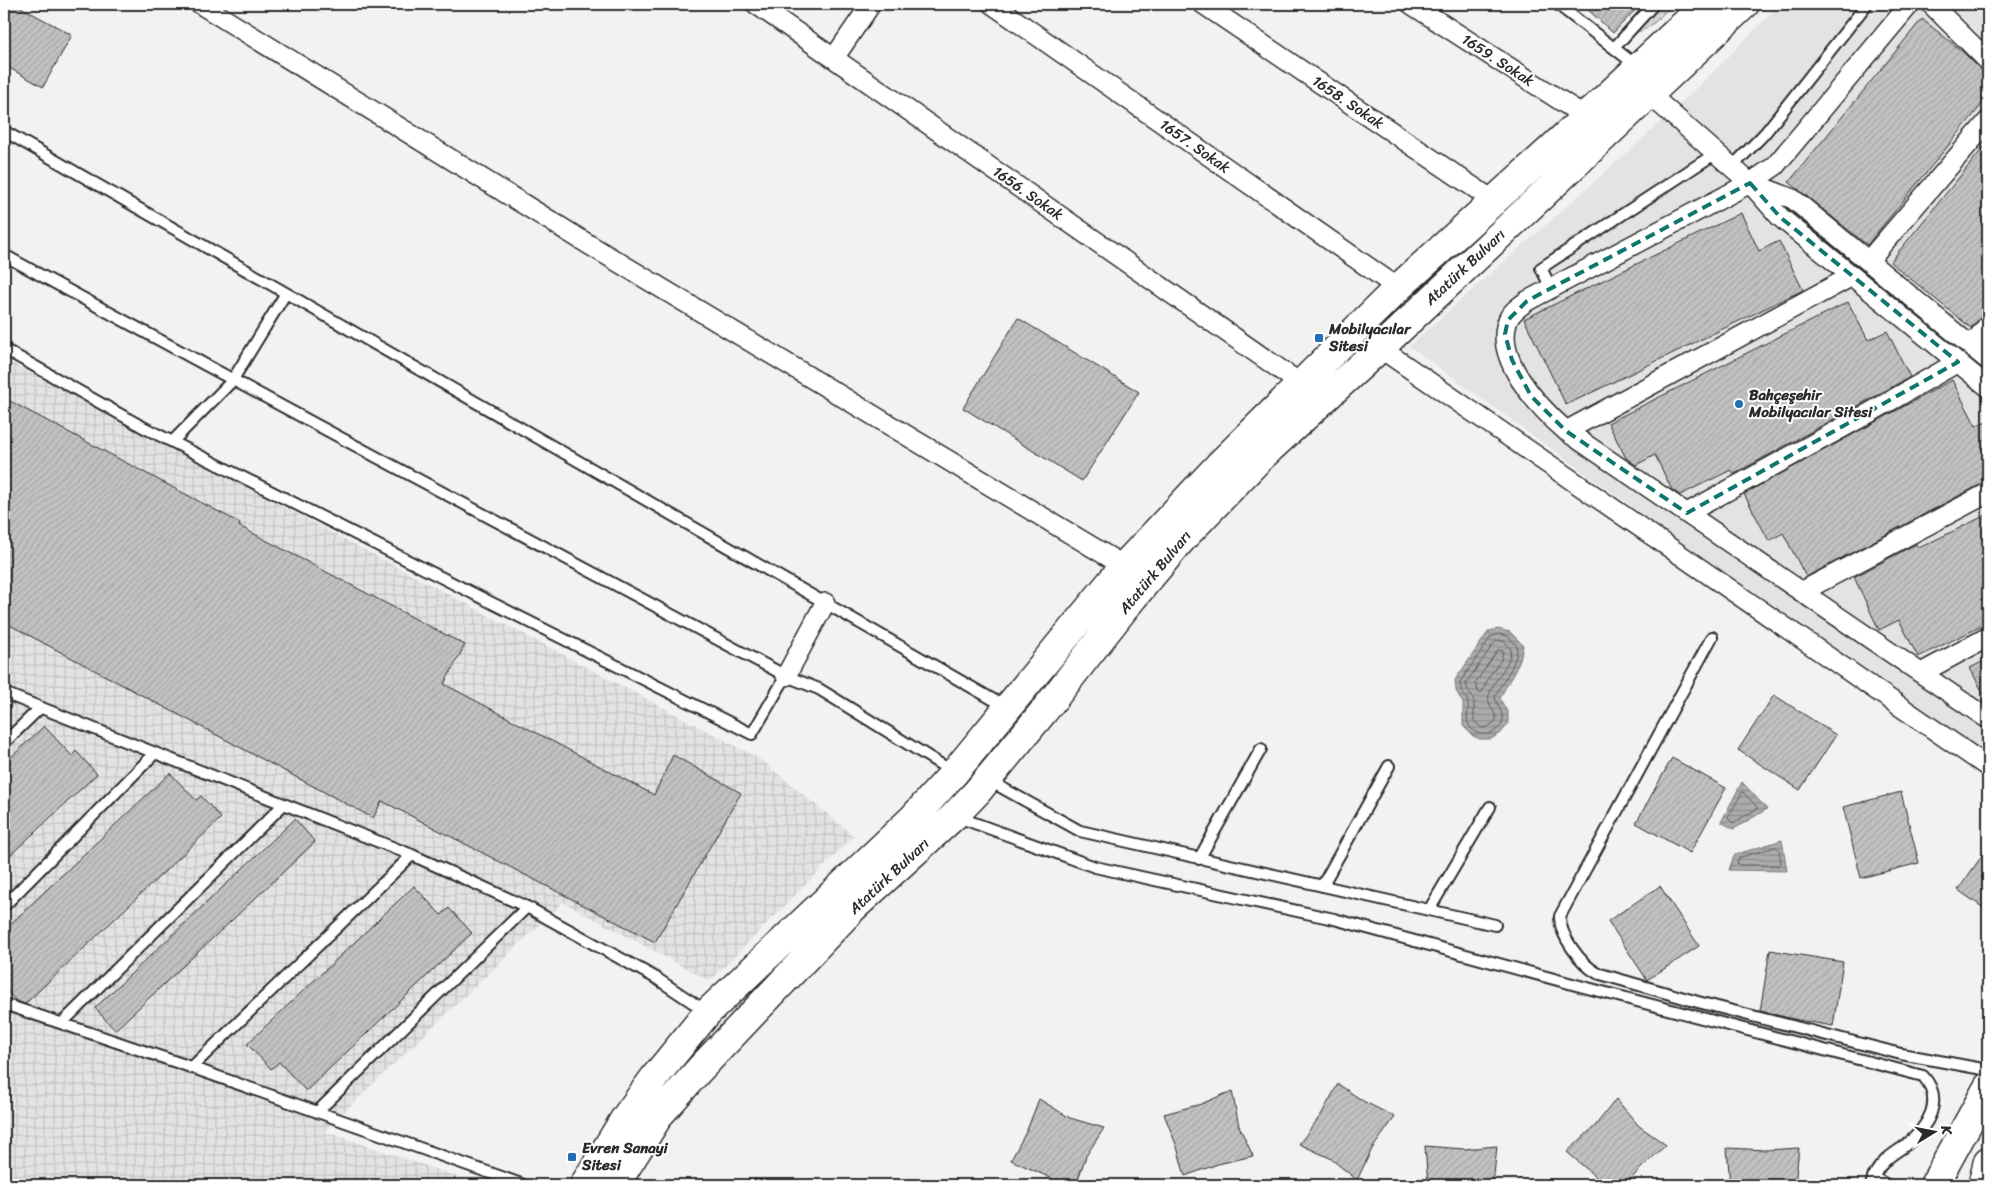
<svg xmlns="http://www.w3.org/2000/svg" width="1992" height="1189" viewBox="0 0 1992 1189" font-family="Sriracha,sans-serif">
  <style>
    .built { fill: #e3e3e3 }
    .industrial { fill: url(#industrial-grid) }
    .grass { fill: url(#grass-dots); stroke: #808080 }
    .water { fill: url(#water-rules); stroke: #787878 }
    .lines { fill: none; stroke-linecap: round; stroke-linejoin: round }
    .shore { stroke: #5e5e5e; stroke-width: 1 }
    .building { fill: url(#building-hatch); stroke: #2b2b2b }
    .lane-casing { stroke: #2b2b2b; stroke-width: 14 }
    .street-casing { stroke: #2b2b2b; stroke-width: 22 }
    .primary-casing { stroke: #2b2b2b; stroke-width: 31 }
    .lane { stroke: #fff; stroke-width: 10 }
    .street { stroke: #fff; stroke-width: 19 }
    .primary { stroke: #fff; stroke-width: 28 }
    .marked { fill: none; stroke: #0f766e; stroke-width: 4; stroke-dasharray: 10 6; stroke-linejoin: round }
    .poi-dot { fill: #1f6fb2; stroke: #fff; stroke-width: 2 }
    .labels { text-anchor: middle; stroke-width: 4; stroke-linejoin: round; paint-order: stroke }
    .street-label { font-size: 15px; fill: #2b2b2b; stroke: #fff }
    .poi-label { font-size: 15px; font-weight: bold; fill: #2b2b2b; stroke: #fff; text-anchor: start }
  </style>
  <defs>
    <pattern id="industrial-grid" width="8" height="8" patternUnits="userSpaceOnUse" patternTransform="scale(1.25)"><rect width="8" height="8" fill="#e3e3e3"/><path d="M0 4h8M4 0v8" fill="none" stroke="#c3c3c3"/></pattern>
    <pattern id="grass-dots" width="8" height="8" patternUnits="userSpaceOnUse" patternTransform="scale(1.25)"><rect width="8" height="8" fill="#d5d5d5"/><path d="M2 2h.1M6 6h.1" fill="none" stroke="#b7b7b7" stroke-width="1.8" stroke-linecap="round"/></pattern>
    <pattern id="water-rules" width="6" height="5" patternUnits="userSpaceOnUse" patternTransform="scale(1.25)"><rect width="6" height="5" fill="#ababab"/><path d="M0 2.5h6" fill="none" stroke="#8b8b8b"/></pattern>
    <pattern id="building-hatch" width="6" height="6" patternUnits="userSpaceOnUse" patternTransform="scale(1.25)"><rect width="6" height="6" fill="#c1c1c1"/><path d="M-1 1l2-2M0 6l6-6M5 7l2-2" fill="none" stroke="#a6a6a6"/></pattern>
  </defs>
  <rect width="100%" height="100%" fill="#f2f2f2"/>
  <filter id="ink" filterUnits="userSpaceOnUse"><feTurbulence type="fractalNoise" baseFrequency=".02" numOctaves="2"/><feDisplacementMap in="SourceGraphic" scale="10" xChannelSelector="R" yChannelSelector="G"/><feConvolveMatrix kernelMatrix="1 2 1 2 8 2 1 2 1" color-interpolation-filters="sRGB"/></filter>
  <g filter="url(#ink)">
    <path class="built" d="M1780 4H1970L1988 22V756L1819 642 1409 346 1638 143 1708 77Z"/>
    <path class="industrial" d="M4 359 760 759 854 836 710 981 563 902 324 1131 482 1185H4Z"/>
    <path class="grass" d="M1658 4H1673C1663 13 1650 31 1636 32V29Z"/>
    <path class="water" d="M1498 629 1510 632 1523 645C1520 670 1509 677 1500 699L1508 713V724L1501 733 1491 739H1480L1473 736 1463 726V703L1456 691 1455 680 1488 632Z
      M1742 782 1767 809 1734 829 1721 822Z
      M1782 840 1787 871 1729 870 1734 855Z"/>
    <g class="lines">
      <path class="shore" d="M1499 634 1508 636 1517 646C1518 665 1502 680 1495 697 1496 706 1506 714 1502 723 1501 727 1495 731 1491 733 1482 737 1471 732 1468 723 1466 717 1469 709 1468 703 1466 695 1460 692 1460 682L1491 637Z
        M1499 640 1505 642 1511 649C1511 666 1494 678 1489 695 1486 705 1497 711 1496 721L1488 727 1482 728 1474 721V701L1467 688 1466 683 1495 642Z
        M1498 650 1503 651 1501 660 1490 675 1482 692 1479 693 1475 684Z
        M1743 792 1758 808 1733 823 1728 818Z
        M1776 847 1779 849 1781 863 1779 865H1739L1737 863 1739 858Z"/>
    </g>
    <path class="building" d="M4 4H15L72 35 43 87 4 65Z
      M1582 4H1641L1613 33Z
      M1922 19 1963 52 1980 69 1988 73V97L1867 245 1789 182Z
      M1988 142V314L1980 318 1971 328 1890 262Z
      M1741 213 1759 251 1779 241 1803 290 1566 405 1524 319Z
      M1848 302 1868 340 1887 331 1910 377 1734 474 1731 470 1680 495 1672 490 1655 455 1636 465 1626 458 1608 423Z
      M1018 318 1139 392 1082 481 963 408Z
      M1952 380 1976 426 1988 420V482L1983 483 1806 577 1783 533 1769 541 1744 494Z
      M4 398 240 523 239 526 465 645 444 684 654 795 673 755 741 793 655 942 382 801 373 818 4 622Z
      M1988 514V623L1918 657 1899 620 1879 630 1854 577 1916 544 1919 548Z
      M1988 659V703L1970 668Z
      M1774 695 1836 735 1800 790 1738 750Z
      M44 726 72 756 76 751 97 774 4 861V764Z
      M1672 758 1726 788 1690 853 1636 823Z
      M170 773 196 800 201 796 221 818 25 1004 16 1001 4 988V930Z
      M1901 792 1919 863 1861 878 1843 807Z
      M295 819 315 842 115 1030 95 1008Z
      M1988 847V911L1958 890Z
      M414 886 441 915 449 908 472 933 306 1091 279 1062 271 1069 247 1044Z
      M1660 886 1699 946 1647 980 1608 921Z
      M1770 950 1843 962 1833 1026 1798 1020 1760 1011Z
      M1338 1084 1363 1101 1395 1117 1372 1149 1357 1180 1330 1158 1299 1144 1321 1115Z
      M1232 1091 1239 1126 1253 1156 1218 1164 1185 1176 1177 1147 1164 1114 1201 1104Z
      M1039 1099 1070 1118 1104 1128 1086 1156 1076 1185H1066L1011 1160 1027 1130Z
      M1616 1099 1639 1126 1666 1145 1639 1170 1626 1185H1605L1567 1152 1595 1126Z
      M1425 1146 1464 1149 1497 1146 1493 1185H1428Z
      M1727 1148 1766 1150 1799 1148 1795 1185H1730Z"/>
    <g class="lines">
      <g class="lane-casing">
        <path id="lane" d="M1557 4 1637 66
          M1614 48 1654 4
          M4 131 1006 707
          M1732 167 1765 133 1867 4
          M4 255C263 398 525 536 786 676L819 689 953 772
          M1551 288 1541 268 1716 153
          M4 349 141 426 752 734 786 676
          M172 442 232 381 286 293
          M1712 637 1560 916C1559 935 1581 964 1597 973L1698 1002 1901 1054 1988 1070
          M4 693 412 855 527 907 656 978 707 1012
          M4 743 40 708
          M988 780 1080 831 1495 925
          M958 817 1095 867 1334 919 1576 985 1923 1076C1945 1100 1928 1127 1906 1145 1898 1151 1890 1155 1884 1162 1877 1169 1873 1176 1871 1185
          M1199 859 1261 749
          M1322 886 1389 766
          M4 906 155 753
          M1429 910 1490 807
          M4 1004 182 1064 524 1185
          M62 1023 284 804
          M191 1068 412 855
          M317 1112 527 907
          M1873 1177 1887 1185"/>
      </g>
      <g class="street-casing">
        <path id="street" d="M200 4 588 244 1124 566
          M756 4 1301 384
          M992 4 1398 288
          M1203 4 1494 201
          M1411 4 1586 117
          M1910 4 1775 166 1750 183 1527 301C1520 306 1511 312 1508 320 1493 359 1539 407 1566 431L1988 719
          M1931 4 1988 61
          M834 58 871 4
          M1649 94 1750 183 1780 217 1988 387
          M1754 184 1793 199 1988 360
          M1869 260 1988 121
          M1971 346 1988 325
          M1380 348 1988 767
          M1566 431 1852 276
          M1687 513 1871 412 1958 362
          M1803 591 1988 493
          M1921 673 1988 637
          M786 676 825 603"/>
      </g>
      <g class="primary-casing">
        <path id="primary" d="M584 1185 625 1118 654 1078 708 1012 913 818 954 773 1124 566 1218 466 1398 288 1551 149 1706 4
          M615 1185 660 1114 699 1070 852 909 954 816 977 792 1044 711 1131 600 1183 538 1261 457 1380 348 1745 4
          M1934 1185 1988 1087
          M1982 1185 1988 1161"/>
      </g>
      <use href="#lane" class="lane"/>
      <use href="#street" class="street"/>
      <use href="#primary" class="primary"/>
    </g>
  </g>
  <path class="marked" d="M1750 183 1780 217 1958 362 1687 513 1566 431 1531 396 1512 360 1505 334 1508 320 1527 301Z"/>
  <g class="poi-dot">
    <rect x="1314" y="333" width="10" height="10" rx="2.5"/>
    <circle cx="1739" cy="404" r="5"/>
    <rect x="567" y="1152" width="10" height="10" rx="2.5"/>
  </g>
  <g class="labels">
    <g class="street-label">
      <text transform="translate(1498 60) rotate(33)" y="5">1659. Sokak</text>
      <text transform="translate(1348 102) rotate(34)" y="5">1658. Sokak</text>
      <text transform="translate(1195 146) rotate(35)" y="5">1657. Sokak</text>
      <text transform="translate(1028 193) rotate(35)" y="5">1656. Sokak</text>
      <text transform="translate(1465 267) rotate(-43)" y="5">Atatürk Bulvarı</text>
      <text transform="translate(1155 572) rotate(-50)" y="5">Atatürk Bulvarı</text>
      <text transform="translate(889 876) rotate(-43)" y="5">Atatürk Bulvarı</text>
    </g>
    <g class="poi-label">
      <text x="1329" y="334">Mobilyacılar<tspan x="1329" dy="17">Sitesi</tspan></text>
      <text x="1749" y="400">Bahçeşehir<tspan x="1749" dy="17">Mobilyacılar Sitesi</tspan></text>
      <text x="582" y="1153">Evren Sanayi<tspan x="582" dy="17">Sitesi</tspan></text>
    </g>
  </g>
  <rect width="1992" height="1189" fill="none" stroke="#fff" stroke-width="20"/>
  <rect x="10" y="10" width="1972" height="1169" fill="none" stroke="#2b2b2b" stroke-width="2" filter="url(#ink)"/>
  <g transform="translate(1934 1132) rotate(80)" stroke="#ffffff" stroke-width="4" paint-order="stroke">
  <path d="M0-4L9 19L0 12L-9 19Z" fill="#2b2b2b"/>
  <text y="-8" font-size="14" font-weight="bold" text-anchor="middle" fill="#2b2b2b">K</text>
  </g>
</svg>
